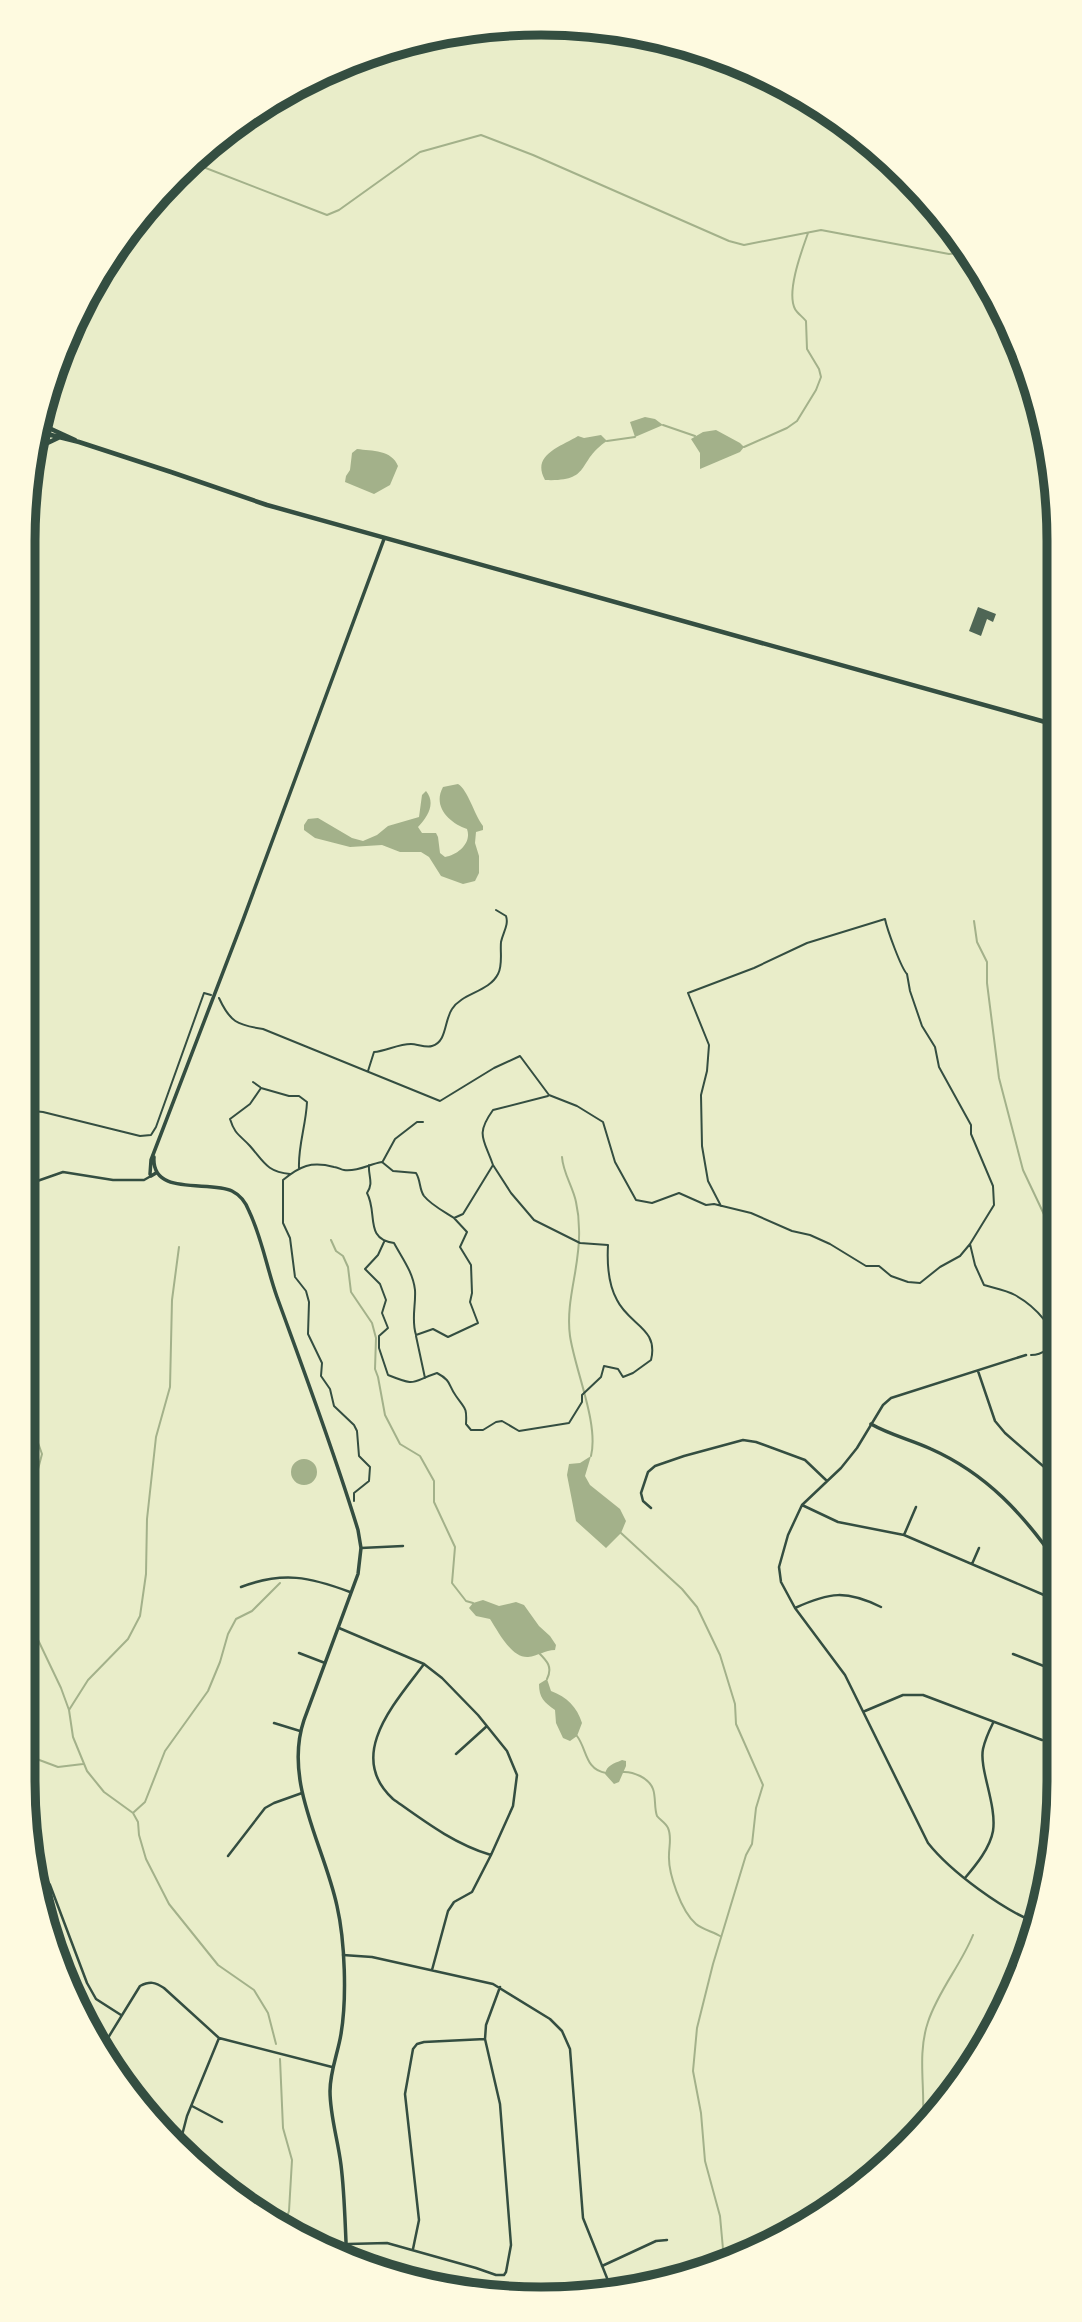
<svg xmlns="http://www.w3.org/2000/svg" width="1082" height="2322" viewBox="0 0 1082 2322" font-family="Karla,sans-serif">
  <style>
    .water { fill: #a3b18a }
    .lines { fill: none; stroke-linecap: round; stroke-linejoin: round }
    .stream { stroke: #a3b18a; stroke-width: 2 }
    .building { fill: #4f6655 }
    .path { stroke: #344e41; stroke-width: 2 }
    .minor { stroke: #344e41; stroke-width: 2.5 }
    .tertiary { stroke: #344e41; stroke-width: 3.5 }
    .primary { stroke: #344e41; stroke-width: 4.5 }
    .rim { fill: none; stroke: #344e41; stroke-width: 9 }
  </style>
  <rect width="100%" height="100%" fill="#e9edc9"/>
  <path class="water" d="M645 417 655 419 663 425 635 437 630 422Z
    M716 430 740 443 744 447 740 452 700 469V453L691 439 703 432Z
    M601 435 607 441C576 461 593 482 545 480 531 455 560 447 578 436L584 438Z
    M357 449C372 451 392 450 398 466L390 485 374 494 345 482 346 476 350 470 352 453Z
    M458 784C468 790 474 814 483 826V830L476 832 475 843 479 856V873L475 881 463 884 441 876 429 857 421 852H400L382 845 350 847 315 838 304 830V825L308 819 318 818 352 838 363 841 377 835 388 826 419 817 422 795 426 791C436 803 428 817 418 827L422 833H436L438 837 440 853 445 857C458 855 472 843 467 829 450 823 432 807 443 787Z
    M591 1456 585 1476 590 1485 620 1509 626 1521 621 1533 606 1548 576 1521 567 1475 569 1464 580 1463Z
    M291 1472a13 13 0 1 1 26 0a13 13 0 1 1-26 0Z
    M483 1600 499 1606 516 1602 524 1605 539 1626 550 1636 556 1645 555 1650C545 1650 538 1656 528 1657 511 1658 498 1631 490 1619L476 1616 469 1608 473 1603Z
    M547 1679 551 1691C567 1697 577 1707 582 1723L577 1736 570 1741 563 1738 556 1723 555 1710C544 1702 539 1698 539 1684Z
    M622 1760 626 1761V1766L619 1782 614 1784 605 1774C607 1765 613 1764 622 1760Z"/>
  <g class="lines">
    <path class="stream" d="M200 154 198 165 327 215 339 210 420 152 481 135 533 155 729 241 744 245 821 230 949 254 967 252
      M663 425 695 436
      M607 441 635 437
      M744 447 787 428 797 421 816 390 821 377 819 369 807 349 806 321C803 317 797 313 795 309 786 292 802 250 808 233
      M974 921 977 942 987 962V983L999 1078 1023 1170 1057 1242
      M562 1157C563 1173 573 1187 576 1202 578 1211 579 1221 579 1229 581 1265 565 1300 570 1336 575 1370 599 1424 591 1456
      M331 1240 336 1251 343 1256 348 1267 351 1292 372 1323 376 1338 375 1369 378 1377 385 1415 400 1444 420 1456 434 1481V1502L455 1547 452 1583 466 1601 473 1603
      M621 1533 682 1589 697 1607 720 1655 735 1704 736 1724 763 1785 756 1808 752 1844 746 1855 713 1964 697 2028 693 2071 701 2113 705 2161 720 2216 724 2260
      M23 1569V1539L29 1503 42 1454 23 1401
      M23 1600 29 1621 61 1688 69 1710 73 1737 87 1771 104 1792 133 1813 138 1822 139 1835 146 1859 169 1904 218 1965 254 1990 268 2013 276 2044
      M539 1653C547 1661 553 1667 547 1679
      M69 1710 88 1680 128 1639 140 1616 146 1574 147 1519 156 1437 170 1387 172 1300 179 1247
      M577 1736C587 1749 585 1770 606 1773
      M23 1761 34 1758 58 1767 83 1764
      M622 1772C633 1771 649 1778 653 1789 656 1797 654 1808 657 1816 660 1820 666 1823 668 1828 672 1837 669 1846 669 1855 668 1873 681 1911 696 1924 702 1929 713 1932 720 1936
      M134 1812 145 1802 165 1751 208 1691 220 1662 228 1634 236 1619 252 1611 280 1583
      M280 2059 283 2128 292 2160 289 2211 283 2228
      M922 2130C927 2094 916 2057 928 2022 938 1991 961 1965 973 1935"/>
  </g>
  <path class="building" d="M978 607 996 614 993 622 987 619 981 636 969 631Z"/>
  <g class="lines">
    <path class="path" d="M219 998C230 1022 237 1025 263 1029L440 1101 494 1068 520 1056 549 1095 577 1106 603 1122 615 1162 636 1200 652 1203 679 1193 706 1205 714 1204 751 1213 792 1231 810 1235 830 1244 866 1266H879L891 1276 908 1282 920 1283 940 1267 960 1256 970 1244 994 1205 993 1186 971 1134V1125L939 1067 935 1047 922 1026 910 991 907 974C901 968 887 929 885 919L807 943 754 968 688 993 709 1045 707 1071 701 1095 702 1146 708 1181 721 1206
      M368 1071 374 1052C386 1051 398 1044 411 1044 417 1044 426 1048 432 1046 447 1042 444 1021 452 1009 462 993 489 992 498 974 503 965 500 952 501 942 503 932 509 925 506 916L496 910
      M253 1082 260 1087
      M23 1110 43 1112 140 1136 151 1135 156 1127 204 993 211 995
      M383 1161 395 1139 417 1122H423
      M369 1165C368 1176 374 1183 367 1193 378 1213 364 1239 394 1243 402 1258 413 1272 415 1290 416 1305 411 1320 416 1335L433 1329 448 1337 478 1323 470 1302 472 1293 471 1265 460 1247 467 1232 454 1218
      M290 1174C267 1172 264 1162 250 1146 240 1135 235 1135 230 1119L250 1104 261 1088 289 1096H299L307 1102C306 1125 298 1146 299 1168
      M384 1242 378 1255 365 1269 380 1284 386 1300 382 1313 388 1328 379 1336V1348L388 1375C418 1387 410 1382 437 1373 452 1381 448 1385 456 1396 465 1409 467 1407 466 1424L471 1430H483L496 1422 502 1421 519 1431 569 1423 582 1402V1395L601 1377 604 1366 618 1369 623 1377 633 1373 651 1360C659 1328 629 1325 617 1300 608 1284 607 1263 608 1245L580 1243 534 1220 511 1193 493 1165
      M970 1244 975 1265 984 1285C994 1288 1006 1290 1015 1295 1031 1304 1065 1332 1046 1350 1041 1354 1037 1355 1031 1355
      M416 1336 425 1378
      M354 1501V1493L369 1481 370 1467 359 1456 357 1431 354 1425 334 1406 330 1389 321 1376 322 1363 308 1334 309 1302 306 1291 295 1277 290 1238 283 1223V1180C300 1166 311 1161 334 1167 338 1167 341 1170 344 1170 358 1172 369 1164 382 1162L393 1171 416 1173C421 1181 419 1189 424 1196 431 1205 445 1212 454 1218L463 1214 493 1165C484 1139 475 1135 493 1110L548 1096"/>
    <path class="minor" d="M23 1186 63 1172 113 1180H144L151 1176
      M1026 1355 891 1398 883 1405 857 1448 841 1468 802 1505 788 1535 779 1567 781 1582 795 1608 845 1675 928 1843C951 1872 1003 1910 1037 1923
      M978 1371 995 1421 1005 1433 1058 1479
      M802 1505 838 1522 904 1535 1044 1595
      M651 1508 643 1501 641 1493 648 1472 655 1466 684 1456 743 1440 756 1442 805 1460 827 1481
      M904 1535 916 1507
      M361 1548 403 1546
      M972 1564 979 1548
      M241 1587C283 1571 310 1577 350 1592
      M795 1608C830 1592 846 1590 881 1607
      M339 1628 424 1664 442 1678 478 1715 507 1751 517 1775 513 1806 491 1855 472 1892 454 1902 448 1911 432 1970
      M299 1653 325 1663
      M1013 1654 1059 1672
      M424 1664C396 1702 345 1755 393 1799 424 1821 454 1844 491 1855
      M865 1711 903 1695H923L1042 1740
      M274 1723 300 1731
      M456 1754 487 1726
      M228 1856 265 1808 274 1803 302 1793
      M36 1863 50 1885 87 1983 96 1999 121 2015
      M965 1878C976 1865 990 1848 993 1831 997 1805 979 1769 983 1749 985 1740 989 1731 993 1723
      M343 1955 372 1957 493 1984 550 2019 562 2031 570 2049 583 2218 613 2293
      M103 2046 140 1986C150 1981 155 1982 164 1988L219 2038 332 2067
      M192 2106 222 2122
      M180 2143 187 2116 219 2038
      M232 2192 240 2191
      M348 2244 387 2243 476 2268 496 2275H504L506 2272 511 2245 500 2104 485 2039 486 2025 500 1987
      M413 2249 419 2220 405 2094 413 2049 417 2044 424 2042 485 2039
      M602 2266 656 2241 667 2240"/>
    <path class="tertiary" d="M32 450 45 425 103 266
      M30 466 38 438
      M154 1157C151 1197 210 1180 232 1191 240 1195 246 1203 249 1211 262 1238 267 1269 277 1297 305 1374 334 1451 358 1530L361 1548 358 1574 304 1720C283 1782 324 1845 337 1906 345 1941 347 1998 341 2034 338 2053 330 2071 330 2091 330 2116 338 2140 341 2165 345 2197 345 2229 347 2261
      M156 1173 151 1176 150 1174 151 1160 243 920 384 539
      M871 1424C890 1435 912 1440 931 1449 987 1474 1024 1515 1058 1564"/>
    <path class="primary" d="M38 423 75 440
      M35 431 79 442 171 472 267 505 1056 725
      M37 448 58 438"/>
  </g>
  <path d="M0 0H1082V2322H0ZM541 35H541A506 506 0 0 1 1047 541V1781A506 506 0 0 1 541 2287H541A506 506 0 0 1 35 1781V541A506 506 0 0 1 541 35Z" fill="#fefae0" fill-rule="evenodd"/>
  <path class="rim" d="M541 35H541A506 506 0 0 1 1047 541V1781A506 506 0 0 1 541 2287H541A506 506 0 0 1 35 1781V541A506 506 0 0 1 541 35Z"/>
</svg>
